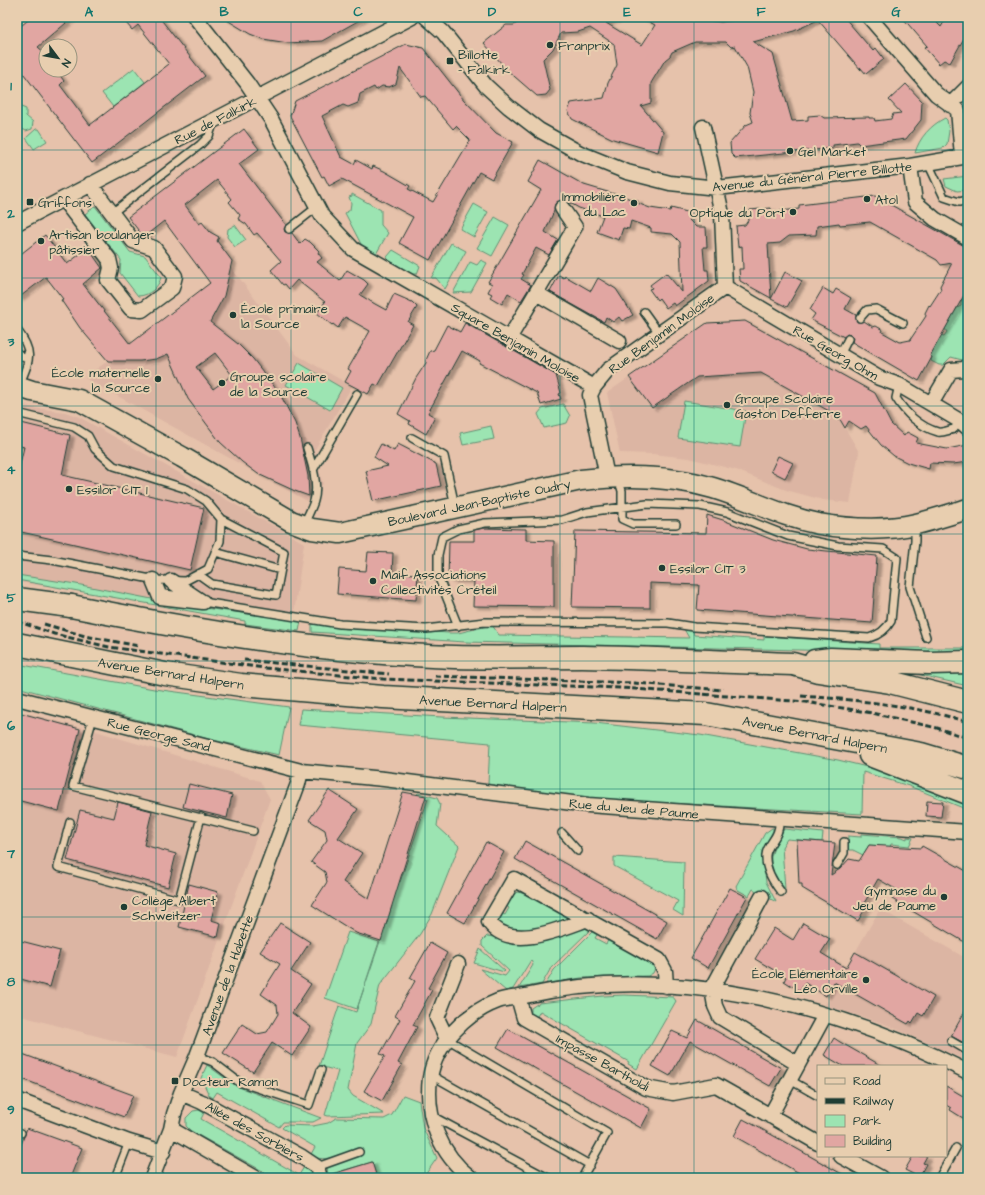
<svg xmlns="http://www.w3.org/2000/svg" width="985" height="1195" viewBox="0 0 985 1195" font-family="'Architects Daughter',sans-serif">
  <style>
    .built { fill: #dcb5a3 }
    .green { fill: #9ce4b2; stroke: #5e9073 }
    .building { fill: #e1a6a2; stroke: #1f3d34; fill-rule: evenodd; filter: url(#shadow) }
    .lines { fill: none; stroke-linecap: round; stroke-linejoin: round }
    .lane-casing { stroke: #1f3d34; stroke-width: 10 }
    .street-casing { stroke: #1f3d34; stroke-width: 17 }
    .secondary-casing { stroke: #1f3d34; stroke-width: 23 }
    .primary-casing { stroke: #1f3d34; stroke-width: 25 }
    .highway-casing { stroke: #1f3d34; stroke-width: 25 }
    .lane { stroke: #e8ceaf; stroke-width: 7 }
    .street { stroke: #e8ceaf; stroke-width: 14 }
    .secondary { stroke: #e8ceaf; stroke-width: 20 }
    .primary { stroke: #e8ceaf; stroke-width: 22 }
    .highway { stroke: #e8ceaf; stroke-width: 22 }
    .rail { stroke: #1f3d34; stroke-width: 3; stroke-dasharray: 6 3; stroke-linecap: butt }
    .grid { fill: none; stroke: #0f766e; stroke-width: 1; stroke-opacity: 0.55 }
    .poi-dot { fill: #1f3d34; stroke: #e8ceaf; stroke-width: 1.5 }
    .labels { text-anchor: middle; stroke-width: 4; stroke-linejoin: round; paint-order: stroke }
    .poi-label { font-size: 13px; fill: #1f3d34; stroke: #e8ceaf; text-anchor: start }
    .street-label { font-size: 13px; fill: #1f3d34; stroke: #e8ceaf }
    .neatline { fill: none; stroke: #0f766e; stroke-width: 1.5 }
    .grid-label { font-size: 13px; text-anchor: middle; font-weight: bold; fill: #0f766e }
  </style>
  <defs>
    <filter id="shadow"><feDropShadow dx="4.5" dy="2.5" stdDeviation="1" flood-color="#0004"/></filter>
  </defs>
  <rect width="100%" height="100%" fill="#e6c2ab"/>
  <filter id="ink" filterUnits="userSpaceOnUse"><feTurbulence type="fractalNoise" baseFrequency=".025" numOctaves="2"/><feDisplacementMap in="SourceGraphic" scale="8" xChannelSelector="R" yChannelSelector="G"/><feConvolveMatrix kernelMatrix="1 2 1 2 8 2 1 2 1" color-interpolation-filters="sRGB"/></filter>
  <g filter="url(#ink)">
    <path class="built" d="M231 267 297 355 352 386 314 451 323 484 307 501 85 378Z
      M745 321 856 382 838 416 859 452 850 503 823 500 786 490 736 470 689 458 653 454 620 453 607 393 707 323Z
      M17 403 34 408 65 412 79 417 304 543 293 620 17 582Z
      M17 711 99 732 260 781 270 799 177 1057 17 1015Z
      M880 909 962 956 968 946V1061L885 1024 825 1005Z"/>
    <path class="green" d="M134 68 145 82 113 107 102 93Z
      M21 107 26 109V116L33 122 32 129 26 131 17 126 18 108Z
      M945 118 947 120 949 131 947 144 943 148 915 153C919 138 931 125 945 118Z
      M36 129H39L47 141 34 149 26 138Z
      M968 176V190L957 191 946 186 944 179Z
      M352 194 381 210V225L388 233 376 254 362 246 345 213 350 210 351 203 349 197 352 196Z
      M474 204 488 212 474 237 460 229Z
      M95 206 130 252 145 256 161 277C159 287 149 296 138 296L120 273 121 260 85 214Z
      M495 217 509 225 492 256 477 248Z
      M235 225 246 240 235 247 227 237 228 229Z
      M451 243 466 251 445 289 436 278H431Z
      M393 250 420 266 417 274H413L388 260 387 257Z
      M481 260 487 263 471 292 453 293 470 262 477 265Z
      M965 293 968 295V359L962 360 951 357 943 365H939L931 361 932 357 930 356 941 335 944 336 947 332 945 329 957 308 961 306V302Z
      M299 363 342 388 330 410 286 385Z
      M684 401 746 411 740 447 678 438Z
      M563 404 570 416 567 423 544 428 538 414 542 409Z
      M491 426 494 439 463 445 460 433Z
      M17 575 76 584 182 605 301 621 299 631 245 624V621L17 580Z
      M312 623 448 633H458L492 625 499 635 689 638 684 629 693 631 694 635 764 640V636L879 644V648H968V654L465 642 312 632Z
      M17 664 154 689 289 707 279 755 209 739 17 687Z
      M968 671V686L912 673Z
      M301 709 442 717 595 723 700 735 838 760 900 775 944 793 968 805V810L909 786 863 772 862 814 579 798 488 784 490 743 298 725Z
      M418 793 437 798 440 804 437 826 459 846 432 914 420 934 380 985 371 1024 357 1043 348 1090 353 1096 384 1114 328 1116 325 1115 338 1071 319 1066 339 1006 356 1012 357 1009 392 906 382 902 389 879 400 882 428 799 416 795Z
      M772 828H773V831L762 851 766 882 776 902 753 889 749 896 738 890 736 886 765 833Z
      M784 829 823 833 822 842 787 839 782 847 785 889C763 863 769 857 784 829Z
      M861 834 902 837 907 839V837L913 838 909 846 891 844 890 847 869 845 863 855 853 850H847L848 836 861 837Z
      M614 857 684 862 683 916 673 910 678 901 614 866Z
      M518 892 530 895 575 921 543 930 512 932 498 923 497 917 500 912 505 915 509 908 504 904 512 894Z
      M585 927 591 929 551 968 542 984 519 988 533 965 531 960 513 989 506 991 480 969 505 976 509 971 482 946V941L487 936 508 939Z
      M593 931 598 933 595 938 606 944 609 939 651 963 655 968 653 973 648 976 581 978 546 984 554 970Z
      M348 932 379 942 357 1009 325 998Z
      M480 949 505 971 504 972 474 963Z
      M624 995 673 997 676 1001 637 1069 628 1064 629 1062 540 1011 536 1018 531 1013V1008L537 1004V1006L539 1003 603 996Z
      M207 1065 236 1086 321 1118 313 1122H283L279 1127 217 1092 213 1098 209 1095 201 1078Z
      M403 1095 419 1101 423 1128 437 1158 423 1178H377L372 1162 328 1175 327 1167 330 1164 361 1154 360 1149C345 1154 326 1163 310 1156L315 1147 282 1128 285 1125 313 1126 328 1123 336 1118 384 1119 392 1115Z
      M199 1110 204 1113 201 1119 299 1175 304 1167 310 1172 312 1178H275L191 1131 186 1126V1118L193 1111Z"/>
    <path class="building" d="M32 17H73L38 47 46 54V70H56L64 81 60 85 90 125 169 64 138 25 132 30 121 17H159L205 76 92 163 17 65V29Z
      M222 17 286 18 365 17 322 41 288 43 263 39 250 34Z
      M526 17H616L617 19 606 23 642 45 655 25 640 17H681L721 22 760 17H844L873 51 876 48 884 59 866 74 860 67 861 70 818 20 794 31 753 42 773 54 792 121 808 120V116L820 115 824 118 869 117V118H874L875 121 891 119 893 114 901 113 889 100 906 84 922 101 921 120 906 139 860 145 857 142 833 145V148L735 158 731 154 730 143 746 125 753 122 750 113 753 92 747 67 735 46 731 47 726 42H695L672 52 670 56 665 60 651 83V103L641 106 663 132 658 152 613 139 572 119 568 111 571 103 604 98 608 83 617 65 614 44 590 28 578 32 561 33 553 49 543 59 550 90 546 95 537 96 507 70 484 43 506 25H514Z
      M902 17H931L941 27 947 17H968V31L950 63 944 60 939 64 924 47 927 46Z
      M406 44 423 48 464 100 496 133 513 142 492 179 479 172 430 260 399 243 413 217 342 179 329 186 324 176 322 177 290 116 295 101ZM400 68 421 97 425 96 453 129 456 126 470 140 433 202 408 189 410 186 384 171 373 166 372 169 356 160 354 164 341 157 322 116 343 105 348 107 358 103 360 94 374 87 376 90 382 86 389 87 396 84Z
      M244 129 259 149 239 164 286 225 284 229 285 232 292 233 300 244 305 239 310 242 319 251 318 253 322 258 317 262 340 281 347 270 364 280 368 284 360 295 375 304 386 310 394 294 412 302 417 307 408 322 413 325 378 386 374 384 368 394 345 382 351 371 348 369 370 331 345 317 338 328 333 324 332 325 317 313 325 302 297 280 289 289 285 284 283 285 271 270 281 261 257 233 254 235 246 224 238 219 240 215 229 202 232 199 217 180 185 205 199 224 202 222 210 232 219 237 217 241 232 261 224 296 210 322 238 344 253 359 280 394 295 423 300 438 308 476 309 496 295 491 258 474 242 462 220 442 188 399 168 354 156 359 140 361H108L80 328 61 300 63 299 46 277 17 299V257L45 235 67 264 88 248 102 268 83 284 130 344 210 283 164 221 145 236 142 235 128 217ZM215 353 232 375 213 389 196 367Z
      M540 160 584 185 638 201 637 203 650 208 670 211 671 208 687 212 689 220 696 227H706L707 247H703L705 270H708L709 281 675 306 673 303 666 308 659 298 657 300 649 289 652 288 650 285 666 273 682 292 680 242 672 234 651 232V228L631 221 629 229 623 228 619 240 597 232 603 216 579 208 563 199 555 204 554 211 545 232 558 240 549 255 536 248 522 274 524 275 521 279 531 285 521 301 508 293 502 304 490 297 492 294 488 292 492 284 488 282 541 190 528 182Z
      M875 196 968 248V288L930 356 932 357 919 381 852 342 853 338 851 335 847 334 844 337 811 320 815 314 810 310 823 288 833 294 836 289 851 298 845 309 856 315 857 322 864 321 873 327 876 326 883 330 882 332 900 342 910 340 926 316 925 313 929 305 930 306 941 289 940 286 952 263 941 265 937 260 870 222 840 225 839 223 817 226 816 235 789 236 780 243 768 244 771 298 740 281 739 269H743L742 246 738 247 736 226 745 225 751 216 750 210 771 208V212L799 209V205Z
      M785 272 802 281 787 307 771 299Z
      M559 275 564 278 565 276 591 291 598 278 616 289 633 315 622 321 619 317 613 322 606 317 604 322 550 292Z
      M745 321 875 393 891 424 904 436 907 432 918 438 916 443 947 449 968 445V462L953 464 930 463 929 469 908 463 894 456 881 445 866 426 861 429 849 421 845 428 838 416 761 373 697 377 652 408 629 377 707 323Z
      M465 323 556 375 561 393 559 394 561 399 541 405 537 393 479 363 480 361 462 351 428 413 435 417 426 434 409 424 410 421 398 414 416 378 426 363V360L430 351 434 350 447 325 460 332Z
      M17 422 70 435 62 475 204 508 190 570 17 531V477L24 447 17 445Z
      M381 444 394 451 398 444 436 464 441 486 373 501 366 471 388 466 374 457Z
      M778 456 793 463 785 478 771 471Z
      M707 515 723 520 773 540 807 549 877 556 872 623 697 610 699 585 650 583V608L572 607 575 531 706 533Z
      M483 528 526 529V540L554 541V607L473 606 474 581 448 580 449 541H474V530Z
      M368 552 393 553 392 573 418 574 416 600 337 594 339 569 366 571Z
      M17 712 80 729 59 811 17 800Z
      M189 784 232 795 227 818 183 807Z
      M329 790 358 809 338 838 362 853 343 882 369 899 403 792 426 796 381 941 356 933 312 905 327 882 325 872 311 862 327 840 325 830 309 820Z
      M927 801 943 802 941 817 926 816Z
      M118 802 152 811 144 845 176 854 168 887 67 860 80 810 114 818Z
      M797 840 835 843 831 875 840 869 849 859 859 861 869 845 921 848 922 846 968 872V944L892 899 897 890 878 879 863 905 866 907 858 921 802 888V884H799Z
      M525 841 667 921 657 939 515 859Z
      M486 842 504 852 465 923 447 913Z
      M189 884 218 892 211 920 221 923 218 937 179 927Z
      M730 888 747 897 708 968 691 958Z
      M280 923 310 942 291 971 311 984 292 1013 311 1027 292 1056 272 1043 253 1072 223 1053 242 1024 257 1034 267 1032 278 1014 277 1005 261 994 280 964 260 952Z
      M803 923 830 939 821 953 846 968 855 952 934 997 923 1016 918 1013 912 1023 910 1021 908 1024 834 982 826 996 805 983 800 991 784 981 786 977 755 959 774 928 793 940Z
      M17 940 60 951 50 987 17 978Z
      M430 943 447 953 428 988 432 990 413 1025 417 1027 398 1063 402 1065 382 1101 364 1091 385 1056 380 1054 400 1019 395 1016 415 981 410 978Z
      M968 1006V1045L951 1036Z
      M697 1020 781 1068 770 1086 690 1041 670 1076 652 1066 672 1031 687 1038Z
      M508 1029 651 1109 641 1128 497 1047Z
      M834 1038 840 1042 882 1066H843L824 1055Z
      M17 1052 133 1095 124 1117 17 1077Z
      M946 1086 968 1099V1111L963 1118 950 1110 951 1108 946 1105Z
      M743 1119 765 1131 849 1178H808L734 1136Z
      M27 1128 82 1148 70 1178H17V1156Z
      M913 1156H927L923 1163 926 1164 919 1177 905 1170Z
      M372 1162 377 1178H329V1175Z"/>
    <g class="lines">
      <g class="lane-casing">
        <path id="lane" d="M928 163 944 197 959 202 968 200
          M112 213 200 145 209 136 214 121
          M289 229 317 207
          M644 312 659 333
          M860 318 867 310 876 309 903 323
          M17 330C35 353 29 361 19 386
          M17 353 28 360
          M840 355 848 339
          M899 385 896 398C905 413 920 427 938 432 942 433 949 430 954 429L960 421
          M17 413 74 427 88 436 95 449 114 466 187 489 206 501 221 519 220 541 208 569 185 581 156 580 52 560 17 556
          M412 438 444 456 455 506
          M313 470 357 394
          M618 478 622 491V519L633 524H676
          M304 524C307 517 312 508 314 501 319 485 312 464 307 448
          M915 526V541L910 587 926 637
          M215 552 280 570
          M198 574 212 584 276 595 284 552 221 519
          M203 602 340 624 426 629 485 622 668 623 694 627 869 638C879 635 886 630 891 621L897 558 883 549 838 546 788 536 727 512 700 506 647 504 587 512 562 520 485 523 458 529 442 537 438 555V576L458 626
          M93 718 73 786 253 831
          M779 818C781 839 767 842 766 855 765 869 773 882 781 892
          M70 822 58 867 179 900 201 817
          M562 833 578 851
          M837 865 844 853V842
          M447 1039 607 1133 582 1178
          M951 1041 968 1051
          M197 1056 213 1062 239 1082 309 1105 321 1070
          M431 1075 590 1165
          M790 1080 818 1096
          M432 1116 548 1178
          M17 1132 21 1133
          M317 1167 359 1152
          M115 1178 129 1142
          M939 1178 956 1148"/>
      </g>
      <g class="street-casing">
        <path id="street" d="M195 17 247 83 271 119 322 216 353 249 589 384
          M426 17 443 32 486 86 509 107 539 130 580 153 627 172 670 183 717 188 910 166 968 156
          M869 17 936 94 958 110 962 156
          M950 105 968 87
          M703 127 722 214 725 287
          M911 173 915 202 935 219 968 238
          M63 199 109 259 111 268 108 280 131 309 142 310 172 288 175 276 154 248 133 241 90 184
          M17 223 412 17
          M725 287 879 378 899 385 960 421 968 428
          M536 293 619 341
          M510 337 575 227 562 208
          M931 404 951 370 964 369 968 366
          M607 477 590 395 594 387 608 370 725 287
          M153 580 160 597 203 602
          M171 581 201 601
          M17 698 301 771 384 779 588 805 968 832
          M762 897 712 989 715 1006 720 1017 798 1064
          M588 919C560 929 510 952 489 922L514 879 659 960 665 971 666 986
          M518 997 524 1018 646 1088 673 1093 716 1085 818 1143
          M447 1039 437 1018 458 964
          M181 1093 202 1102 302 1157 317 1167 320 1178
          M17 1100 129 1142 163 1152
          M770 1116 825 1015
          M171 1129 256 1178
          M841 1156 881 1178
          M152 1178 171 1129 174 1114 181 1093 197 1056 298 784 301 771
          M471 1178C440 1154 425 1117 430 1078 435 1044 466 1013 498 1001 506 998 516 998 525 996 672 962 837 1006 968 1072"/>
      </g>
      <g class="secondary-casing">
        <path id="secondary" d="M17 386 32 391 79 400 182 457 291 521 312 529 340 533 581 480C624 475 671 475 713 488 750 499 779 516 819 524 849 529 885 531 916 524 933 520 951 514 968 509"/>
      </g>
      <g class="primary-casing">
        <path id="primary" d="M17 599 71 606"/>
      </g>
      <g class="highway-casing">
        <path id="highway" d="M71 606C197 631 325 653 454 657 497 658 539 657 582 657 652 658 723 662 793 664L818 671 890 682 968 702
          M17 644 165 674 241 685 383 697 706 714 921 754 968 768
          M815 661 831 659 929 663 968 662
          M870 755 968 793"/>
      </g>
      <use href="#lane" class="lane"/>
      <use href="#street" class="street"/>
      <use href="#secondary" class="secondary"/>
      <use href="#primary" class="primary"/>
      <use href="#highway" class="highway"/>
      <path class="rail" d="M17 621 54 634 109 647 265 668 383 679 621 688 806 702 872 713 937 728 968 738
        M44 624 85 636 139 646
        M244 660 389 674
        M435 676 634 683 723 690
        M801 696C858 700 913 705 968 722"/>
    </g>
  </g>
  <path class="grid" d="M156 17V1178M291 17V1178M425 17V1178M560 17V1178M694 17V1178M829 17V1066M17 150H968M17 278H968M17 406H968M17 534H968M17 661H968M17 789H968M17 917H968M17 1045H968M829 1156V1178"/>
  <g class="poi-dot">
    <circle cx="550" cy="45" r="4"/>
    <rect x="446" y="57" width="8" height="8" rx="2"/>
    <circle cx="790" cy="151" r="4"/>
    <circle cx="867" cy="199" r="4"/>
    <rect x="26" y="198" width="8" height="8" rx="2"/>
    <circle cx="634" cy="203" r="4"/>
    <circle cx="793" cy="212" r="4"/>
    <circle cx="41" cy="241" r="4"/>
    <circle cx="233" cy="315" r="4"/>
    <circle cx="158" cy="379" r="4"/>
    <circle cx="222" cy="383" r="4"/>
    <circle cx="727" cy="405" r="4"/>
    <circle cx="69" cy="489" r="4"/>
    <circle cx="662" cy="568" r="4"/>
    <circle cx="373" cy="581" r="4"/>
    <circle cx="944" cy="897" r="4"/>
    <circle cx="124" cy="907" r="4"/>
    <circle cx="866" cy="980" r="4"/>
    <rect x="171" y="1077" width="8" height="8" rx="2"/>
  </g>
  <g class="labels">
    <g class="poi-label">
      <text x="558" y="50">Franprix</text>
      <text x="458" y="59">Billotte<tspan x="458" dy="15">- Falkirk</tspan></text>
      <text x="798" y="156">Gel Market</text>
      <text x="626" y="201" text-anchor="end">Immobilière<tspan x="626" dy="15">du Lac</tspan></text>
      <text x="875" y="204">Atol</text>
      <text x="38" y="207">Griffons</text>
      <text x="785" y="217" text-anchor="end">Optique du Port</text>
      <text x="49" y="239">Artisan boulanger<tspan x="49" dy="15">pâtissier</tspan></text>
      <text x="241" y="313">École primaire<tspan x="241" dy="15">la Source</tspan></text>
      <text x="150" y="377" text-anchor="end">École maternelle<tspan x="150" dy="15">la Source</tspan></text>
      <text x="230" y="381">Groupe scolaire<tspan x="230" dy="15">de la Source</tspan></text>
      <text x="735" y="403">Groupe Scolaire<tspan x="735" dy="15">Gaston Defferre</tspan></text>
      <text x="77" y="494">Essilor CIT 1</text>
      <text x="670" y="573">Essilor CIT 3</text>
      <text x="381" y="579">Maif Associations<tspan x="381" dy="15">Collectivités Créteil</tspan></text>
      <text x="936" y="895" text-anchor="end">Gymnase du<tspan x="936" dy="15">Jeu de Paume</tspan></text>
      <text x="132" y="905">Collège Albert<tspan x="132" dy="15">Schweitzer</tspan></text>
      <text x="858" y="978" text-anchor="end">École Elémentaire<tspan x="858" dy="15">Léo Orville</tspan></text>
      <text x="183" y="1086">Docteur Ramon</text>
    </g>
    <g class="street-label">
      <text transform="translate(215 120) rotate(-27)" y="5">Rue de Falkirk</text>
      <text transform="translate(812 176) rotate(-6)" y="5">Avenue du Général Pierre Billotte</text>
      <text transform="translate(661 333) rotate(-36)" y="5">Rue Benjamin Moloise</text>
      <text transform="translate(516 342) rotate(30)" y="5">Square Benjamin Moloise</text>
      <text transform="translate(836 352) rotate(30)" y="5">Rue Georg Ohm</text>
      <text transform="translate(479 502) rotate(-12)" y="5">Boulevard Jean-Baptiste Oudry</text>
      <text transform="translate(171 673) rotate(9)" y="5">Avenue Bernard Halpern</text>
      <text transform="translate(493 703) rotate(3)" y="5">Avenue Bernard Halpern</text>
      <text transform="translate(159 734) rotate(14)" y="5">Rue George Sand</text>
      <text transform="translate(815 734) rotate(11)" y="5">Avenue Bernard Halpern</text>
      <text transform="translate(634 808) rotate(5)" y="5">Rue du Jeu de Paume</text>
      <text transform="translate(227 975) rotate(-70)" y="5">Avenue de la Habette</text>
      <text transform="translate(603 1062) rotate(29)" y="5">Impasse Bartholdi</text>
      <text transform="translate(255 1131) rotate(29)" y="5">Allée des Sorbiers</text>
    </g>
  </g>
  <rect width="985" height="1195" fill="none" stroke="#e8ceaf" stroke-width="44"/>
  <rect x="817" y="1065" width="130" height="92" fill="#e8ceaf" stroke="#98947e"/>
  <rect x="825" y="1078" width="20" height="6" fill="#e8ceaf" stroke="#98947e"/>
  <text x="853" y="1085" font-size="12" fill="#1f3d34">Road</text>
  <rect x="825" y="1098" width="20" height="6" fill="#1f3d34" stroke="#98947e"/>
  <text x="853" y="1105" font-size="12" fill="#1f3d34">Railway</text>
  <rect x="825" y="1115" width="20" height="12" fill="#9ce4b2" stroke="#98947e"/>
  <text x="853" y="1125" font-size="12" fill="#1f3d34">Park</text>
  <rect x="825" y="1135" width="20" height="12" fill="#e1a6a2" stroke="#98947e"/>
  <text x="853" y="1145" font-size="12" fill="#1f3d34">Building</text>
  <g transform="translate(58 58) rotate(122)"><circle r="19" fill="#e8ceaf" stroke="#98947e"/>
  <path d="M0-3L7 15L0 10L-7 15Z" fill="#1f3d34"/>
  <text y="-6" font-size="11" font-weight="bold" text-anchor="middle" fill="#1f3d34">N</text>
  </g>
  <rect x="22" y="22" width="941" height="1151" class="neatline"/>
  <g class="grid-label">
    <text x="89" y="16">A</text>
    <text x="224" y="16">B</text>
    <text x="358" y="16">C</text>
    <text x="492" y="16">D</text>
    <text x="627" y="16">E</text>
    <text x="761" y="16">F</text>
    <text x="896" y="16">G</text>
    <text x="11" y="90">1</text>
    <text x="11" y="218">2</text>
    <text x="11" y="346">3</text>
    <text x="11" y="474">4</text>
    <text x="11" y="602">5</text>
    <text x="11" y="730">6</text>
    <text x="11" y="858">7</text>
    <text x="11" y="986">8</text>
    <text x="11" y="1114">9</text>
  </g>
</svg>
